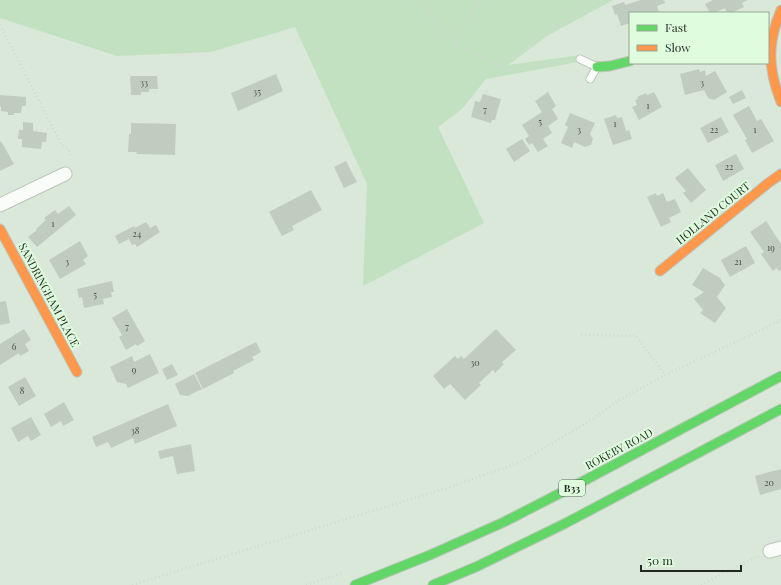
<svg xmlns="http://www.w3.org/2000/svg" width="781" height="585" viewBox="0 0 781 585" font-family="'Playfair Display',serif">
  <style>
    .green { fill: #c2e1c1 }
    .building { fill: #c1ccc0 }
    .lines { fill: none; stroke-linecap: round; stroke-linejoin: round }
    .lane-casing { stroke: #bbc5ba; stroke-width: 9 }
    .street-casing { stroke: #bbc5ba; stroke-width: 15 }
    .fast-casing { stroke: #bbc5ba; stroke-width: 11 }
    .slow-casing { stroke: #bbc5ba; stroke-width: 11 }
    .path { stroke: #d3d8d3; stroke-width: 2.5; stroke-dasharray: 1 3; stroke-linecap: butt }
    .lane { stroke: #f9fcf9; stroke-width: 7 }
    .street { stroke: #f9fcf9; stroke-width: 13 }
    .fast { stroke: #63d668; stroke-width: 9 }
    .slow { stroke: #ff974d; stroke-width: 9 }
    .labels { text-anchor: middle; stroke-width: 4; stroke-linejoin: round; paint-order: stroke }
    .number-label { font-size: 9px; fill: #485246 }
    .shield { fill: #e0fcdf; stroke: #596858; stroke-width: 1 }
    .shield-label { font-size: 10px; font-weight: bold; fill: #1f291e }
    .street-label { font-size: 11px; fill: #1f291e; stroke: #e0fcdf }
  </style>
  <rect width="100%" height="100%" fill="#d9e8d8"/>
  <path class="green" d="M0 0H613L547 36 508 65 581 55 578 62 486 79 462 109 438 127 484 223 363 286 367 184 295 27 211 52 117 56 0 18Z"/>
  <path class="building" d="M641 0H664L665 3 657 6 659 12 654 13H630V23L621 26 617 14 615 15 612 6 624 2 625 5Z
    M713 0H748L742 3 744 7 731 13H727L725 8 714 13H710L705 4Z
    M699 69 700 72 705 70 706 76 715 71 727 92 714 100 708 98 704 90 685 95 680 74Z
    M276 74 283 91 238 111 231 93Z
    M130 76H157L158 89H149V92H141V95H131Z
    M742 90 746 98 733 104 729 97Z
    M548 92 556 106 552 109 558 119 548 126 552 133 543 139 548 146 538 152 532 143 529 145 525 139 529 136 522 125 542 112 535 101Z
    M654 92 662 107 639 120 632 107 637 105 635 100 638 99 637 97 646 93 647 95Z
    M483 94 501 99 495 120H492L491 123 471 117 475 101 480 102Z
    M0 95 26 97V106H22L21 113H14V115H8V112L1 111V107L0 106Z
    M749 106 757 121 761 119 774 141 752 153 745 140 747 139 733 115Z
    M570 113 595 123 590 134 593 139 591 145 585 147 574 142 572 148 561 143 568 127 565 125Z
    M616 115 617 118 622 117 626 131 629 130 632 139 613 145 604 119Z
    M721 117 729 132 708 143 700 128Z
    M23 122 33 123V131L47 133 46 142H42L41 149 22 147V139H18L19 130H23Z
    M131 123 176 124 175 155 136 154 137 152H128L129 134H131Z
    M522 139 530 151 514 162 506 149Z
    M1 141 14 164 0 171V142Z
    M736 154 744 169 723 181 715 165Z
    M346 161 357 182 344 188 334 167Z
    M688 168 706 190 691 203 683 193 686 191 675 178Z
    M311 190 322 210 292 226 294 230 282 236 269 212Z
    M656 193 657 196 663 193 667 202 675 199 681 212 669 218 671 222 661 227 647 197Z
    M69 206 76 215 37 247 28 237 37 230 36 229 46 220 44 218 55 210 58 214Z
    M766 221 781 244V270L779 271 777 268 773 271 761 254 764 252 750 232Z
    M146 222 150 228 156 225 160 232 137 247 135 244 132 245 129 239 119 244 115 236 134 226 135 228Z
    M80 241 88 256 83 260 86 264 60 279 49 260Z
    M746 246 755 263 730 277 721 260Z
    M703 268 720 278 725 285 717 297 726 308 715 323 700 313 703 310 694 299 704 292 692 285Z
    M112 281 114 292H111L112 297 103 299 104 304 84 308 82 297 79 298 77 289Z
    M6 301 10 323 0 325V302Z
    M127 309 145 341 137 346 136 344 126 350 119 337 122 335 112 318Z
    M24 329 31 340 25 344 29 351 20 356 19 353 0 365V344Z
    M496 329 516 350 502 362 504 364 495 373 493 370 479 383 481 385 465 400 450 384 444 389 433 376 455 356 458 359 461 356 464 359Z
    M256 342 261 352 252 357 254 360 233 371 234 373 203 389 195 373Z
    M150 354 159 373 128 388 126 384 117 382 110 367 132 356 134 362Z
    M172 364 178 375 167 380 162 369Z
    M194 374 202 389 188 396 180 395 175 384Z
    M25 377 36 396 19 406 8 387Z
    M64 402 74 420 63 426 61 421 51 427 44 414Z
    M168 404 177 426 135 444 133 438 111 448 108 442 96 447 92 437Z
    M31 417 41 435 31 441 28 436 18 442 11 428Z
    M191 444 195 471 177 474 173 456 160 459 158 451Z
    M781 469V489L760 495 755 476Z"/>
  <g class="lines">
    <g class="lane-casing">
      <path id="lane" d="M580 59 597 67 590 79"/>
    </g>
    <g class="street-casing">
      <path id="street" d="M0 205 65 174
        M770 551 781 548"/>
    </g>
    <g class="fast-casing">
      <path id="fast" d="M597 67 610 66 630 61
        M355 585 430 555 504 522 576 485 781 376
        M433 585 478 566 566 523 781 409"/>
    </g>
    <g class="slow-casing">
      <path id="slow" d="M781 10C767 43 768 69 781 102
        M0 229 77 372
        M660 271 767 184 781 174"/>
    </g>
    <path class="path" d="M416 0 456 43 492 62 499 67 509 71 571 60
      M477 5 480 0
      M0 25 61 144 69 150 70 155
      M456 43 462 28 476 7 477 0
      M499 67 597 0
      M581 335 636 336 665 375
      M132 585 447 488 521 462 593 419 616 402 665 375 755 333 781 320
      M306 585 343 573
      M701 585 741 564 759 556"/>
    <use href="#lane" class="lane"/>
    <use href="#street" class="street"/>
    <use href="#fast" class="fast"/>
    <use href="#slow" class="slow"/>
  </g>
  <g class="labels">
    <g class="number-label">
      <text x="144" y="86">33</text>
      <text x="702" y="86">3</text>
      <text x="257" y="95">35</text>
      <text x="648" y="109">1</text>
      <text x="485" y="113">7</text>
      <text x="540" y="125">5</text>
      <text x="615" y="127">1</text>
      <text x="579" y="133">3</text>
      <text x="714" y="133">22</text>
      <text x="755" y="133">1</text>
      <text x="729" y="170">22</text>
      <text x="53" y="227">1</text>
      <text x="137" y="237">24</text>
      <text x="771" y="251">19</text>
      <text x="67" y="265">3</text>
      <text x="738" y="265">21</text>
      <text x="95" y="298">5</text>
      <text x="127" y="330">7</text>
      <text x="14" y="350">6</text>
      <text x="475" y="366">30</text>
      <text x="134" y="373">9</text>
      <text x="22" y="394">8</text>
      <text x="135" y="434">38</text>
      <text x="769" y="486">20</text>
    </g>
    <rect class="shield" x="559" y="480" width="26" height="16" rx="3"/>
    <g class="shield-label">
      <text x="572" y="492">B33</text>
    </g>
    <g class="street-label">
      <text transform="translate(713 213) rotate(-39)" y="4">HOLLAND COURT</text>
      <text transform="translate(49 295) rotate(62)" y="4">SANDRINGHAM PLACE</text>
      <text transform="translate(619 449) rotate(-28)" y="4">ROKEBY ROAD</text>
    </g>
  </g>
  <rect x="629" y="12" width="140" height="52" fill="#e0fcdf" stroke="#93a892"/>
  <rect x="637" y="25" width="20" height="6" fill="#63d668" stroke="#93a892"/>
  <text x="665" y="32" font-size="12" fill="#1f291e">Fast</text>
  <rect x="637" y="45" width="20" height="6" fill="#ff974d" stroke="#93a892"/>
  <text x="665" y="52" font-size="12" fill="#1f291e">Slow</text>
  <path d="M641 565v6h100v-6" fill="none" stroke="#1f291e" stroke-width="2"/>
  <text x="647" y="565" font-size="12" fill="#1f291e" stroke="#e0fcdf" stroke-width="3" paint-order="stroke">50 m</text>
</svg>
